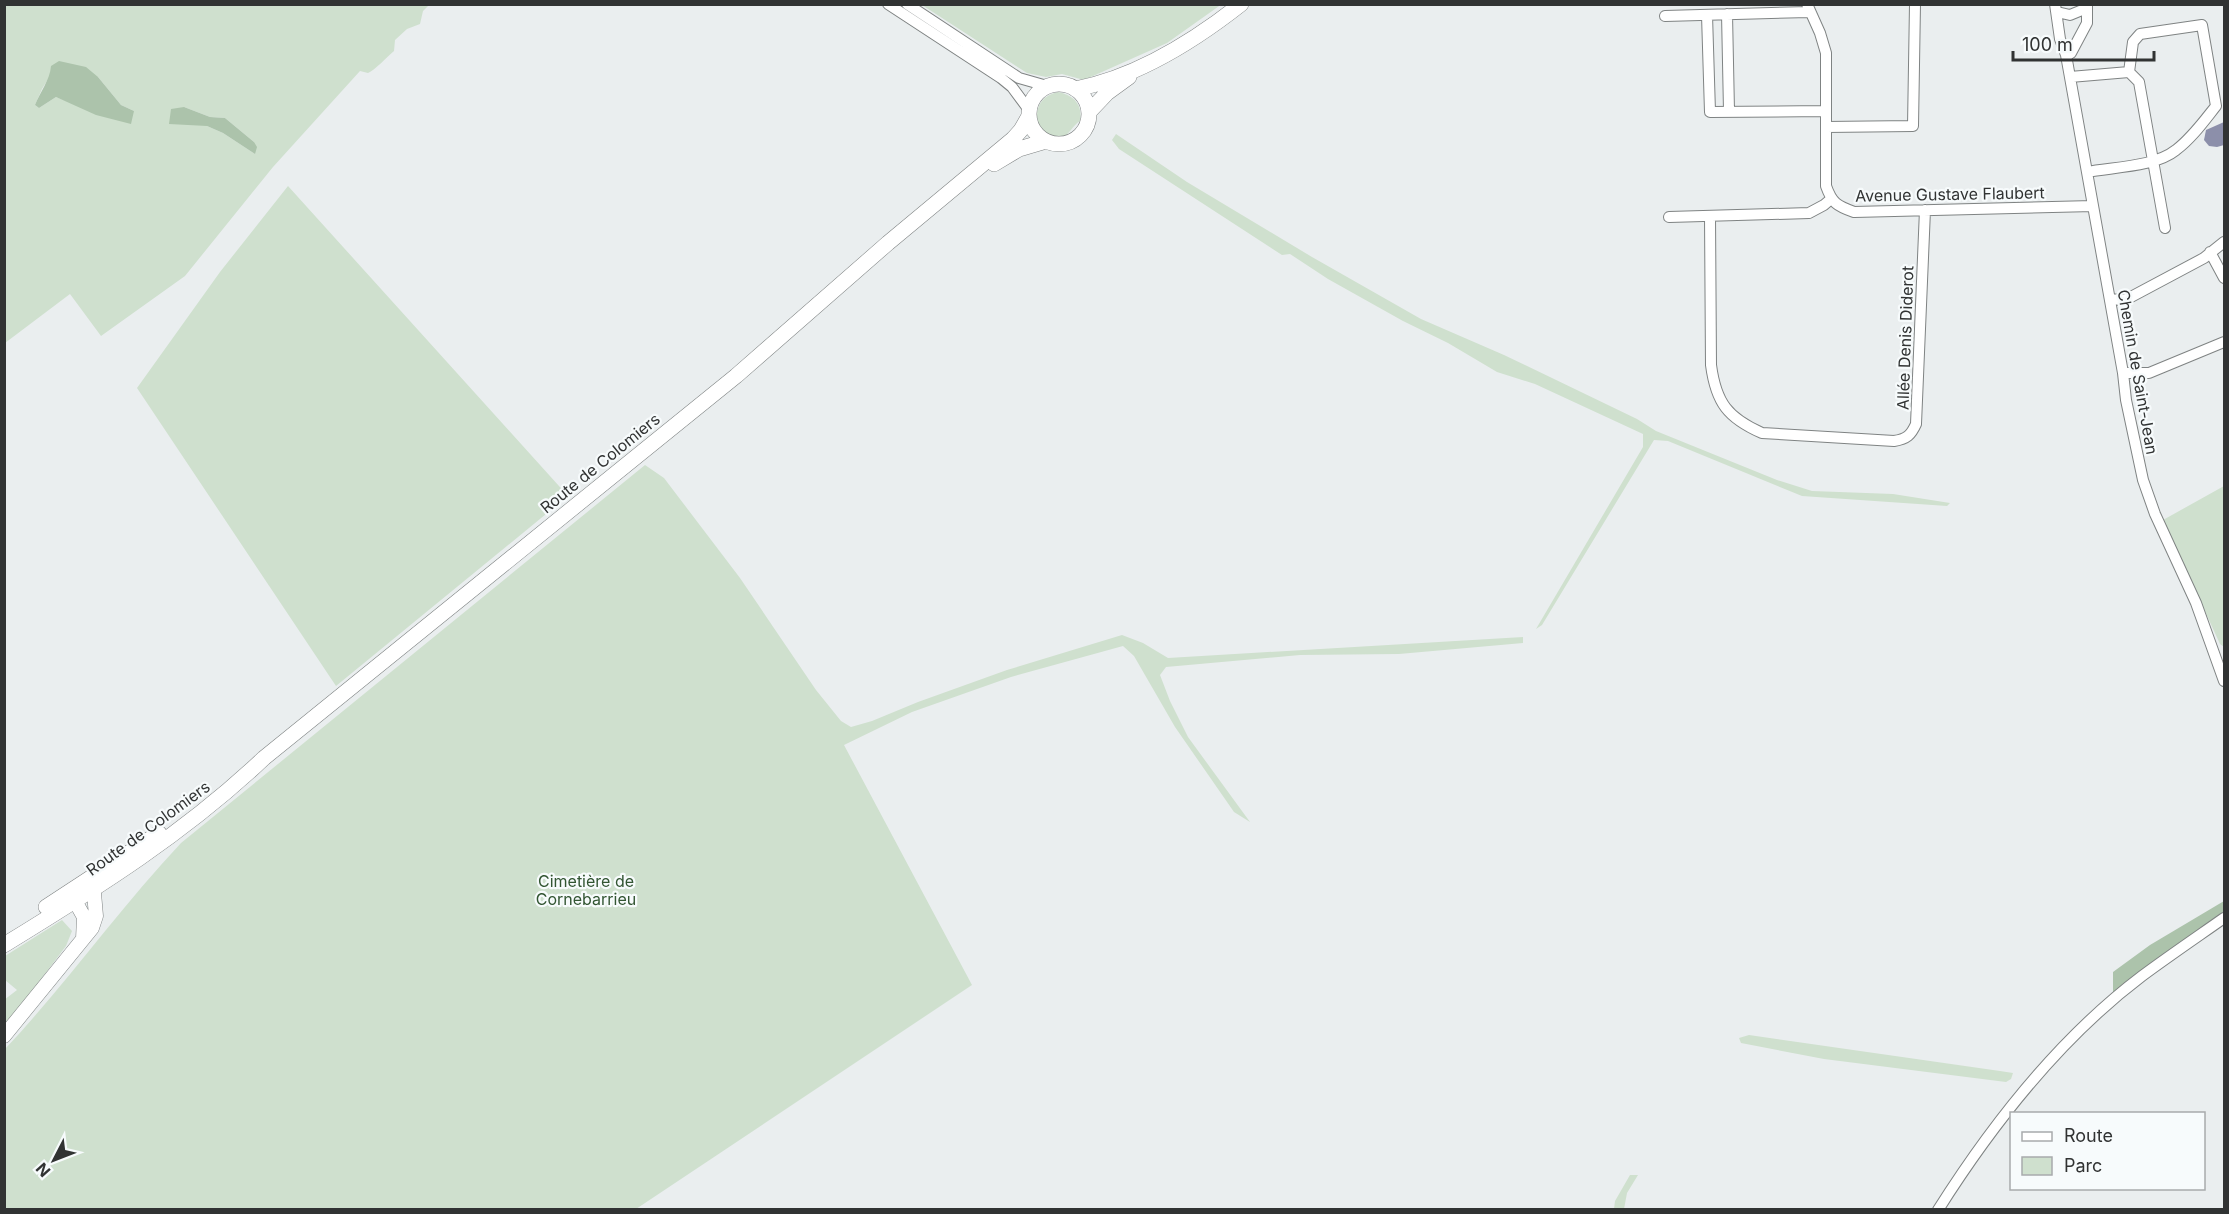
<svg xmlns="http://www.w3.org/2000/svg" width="2229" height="1214" viewBox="0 0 2229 1214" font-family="Inter,sans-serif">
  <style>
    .green { fill: #cfe0ce; fill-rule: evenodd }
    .forest { fill: #acc3ab }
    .water { fill: #8c8faa }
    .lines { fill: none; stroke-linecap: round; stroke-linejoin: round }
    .minor-casing { stroke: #7f8383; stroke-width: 12 }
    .tertiary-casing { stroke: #7f8383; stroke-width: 15 }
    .secondary-casing { stroke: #7f8383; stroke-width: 16 }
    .minor { stroke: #fff; stroke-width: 10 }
    .tertiary { stroke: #fff; stroke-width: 14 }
    .secondary { stroke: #fff; stroke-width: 15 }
    .labels { text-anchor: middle; stroke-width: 4.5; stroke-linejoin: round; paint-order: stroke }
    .street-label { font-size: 16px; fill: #313333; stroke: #f7fbfc }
    .park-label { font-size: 16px; fill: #325532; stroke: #f7fbfc }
  </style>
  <rect width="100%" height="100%" fill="#eaeeef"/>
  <path class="green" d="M1222 4 1167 43 1084 80 1062 74 1046 77 1027 73 922 5Z
    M5 5H429L423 11 420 24 407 29 395 40 394 51C387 57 375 70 368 73L360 71 273 167 185 276 101 336 70 294 5 343ZM50 76 98 77 121 105 134 111 66 101 56 97 39 108 35 105 42 89ZM184 107 210 117 225 118 254 142 255 154 223 133 207 126Z
    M1058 92C1074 95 1083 105 1080 121 1073 125 1069 135 1063 137 1034 142 1025 99 1058 92Z
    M1116 134 1187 182 1312 257 1421 319 1504 355 1637 419 1656 431 1777 480 1812 491 1893 494 1950 503 1947 506 1802 496 1668 441 1654 440 1542 625 1536 629 1643 447V434L1535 384 1497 372 1448 343 1403 321 1328 279 1290 254 1282 255 1119 149 1112 140Z
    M288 186 568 496 336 686 137 388 220 272Z
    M645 465 664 478 740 578 816 690 841 721 851 727 872 721 918 702 1007 670 1122 635 1143 643 1168 658 1523 637V643L1399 654 1300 655 1166 667 1160 675 1170 701 1188 737 1250 822 1234 812 1175 727 1134 656 1123 646 1011 677 912 712 844 745 972 985 636 1209H5V1049C67 983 119 909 181 843Z
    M2224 486V647L2220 644 2163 520Z
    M62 920 72 931 66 946 5 1027 4 1000 17 990 5 980V956Z
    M1749 1035 2000 1071 2013 1073 2011 1079 2006 1082 1824 1059 1741 1043 1739 1038Z
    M1630 1175H1638L1627 1193 1624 1209H1614L1615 1201Z"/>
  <path class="forest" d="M59 61 86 67 98 77 121 105 134 111 131 124 96 115 56 97 39 108 35 105C40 92 50 80 51 66Z
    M184 107 210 117 225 118 254 142 257 147 255 154 223 133 207 126 169 124 171 109Z
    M2224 901V913L2113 996V972L2150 945Z"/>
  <path class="water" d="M2224 122V145L2217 147 2209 146 2204 140 2206 130Z"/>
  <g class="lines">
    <g class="minor-casing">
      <path id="minor" d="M888 4 1001 78 1012 87 1029 110
        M907 4 1019 78 1047 86
        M1807 4 1820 33 1826 53V186C1832 203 1837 206 1854 212L2093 206
        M2055 4 2060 39 2066 55 2123 373 2126 400 2143 480 2155 514 2196 603 2224 681
        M2057 12 2070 15 2087 8
        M1727 14 1729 111
        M1707 15 1710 112 1825 111
        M1665 16 1809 12
        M2066 55 2071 53 2087 23V4
        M2129 72 2139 82 2165 228
        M2070 77 2129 72 2133 42 2140 34 2202 25 2216 106C2204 121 2192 138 2176 150 2155 167 2113 167 2087 172
        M1826 127 1913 126 1915 4
        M1710 216 1711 365C1716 403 1728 418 1762 433L1894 441C1907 439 1911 435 1916 424L1925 210
        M1669 217 1809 213 1824 205 1831 199
        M2210 252 2224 278
        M2110 299 2123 300 2129 298 2204 258 2224 242
        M2123 373H2149L2224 342
        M1938 1210C1993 1123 2060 1038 2142 976 2169 956 2197 937 2224 918"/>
    </g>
    <g class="tertiary-casing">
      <path id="tertiary" d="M4 1036 92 928 96 916 94 893 81 885 75 901 84 917 83 939"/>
    </g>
    <g class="secondary-casing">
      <path id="secondary" d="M1029 114a30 30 0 1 1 60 0a30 30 0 1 1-60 0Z
        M1075 89C1134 78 1194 41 1241 4
        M1089 112 1107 93 1129 77
        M994 164 1019 149 1046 141
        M46 907 159 833
        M4 945C97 888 185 833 264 758L736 376 888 243 1013 139 1021 130 1029 116"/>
    </g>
    <use href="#minor" class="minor"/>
    <use href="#tertiary" class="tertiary"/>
    <use href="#secondary" class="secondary"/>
  </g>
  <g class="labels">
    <g class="street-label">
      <text transform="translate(1950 194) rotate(-1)" y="6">Avenue Gustave Flaubert</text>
      <text transform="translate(1905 338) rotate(-88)" y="6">Allée Denis Diderot</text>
      <text transform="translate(2138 372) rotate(80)" y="6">Chemin de Saint-Jean</text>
      <text transform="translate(600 463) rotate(-39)" y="6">Route de Colomiers</text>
      <text transform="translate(148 828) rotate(-36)" y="6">Route de Colomiers</text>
    </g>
    <g class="park-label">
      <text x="586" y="887">Cimetière de<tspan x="586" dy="18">Cornebarrieu</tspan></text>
    </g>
  </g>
  <rect width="2229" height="1214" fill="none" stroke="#313333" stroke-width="12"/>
  <rect x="2010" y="1112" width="195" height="78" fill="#f7fbfc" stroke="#a8abac" stroke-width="1.5"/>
  <rect x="2022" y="1132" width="30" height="9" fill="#ffffff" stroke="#a8abac" stroke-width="1.5"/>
  <text x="2064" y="1142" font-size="18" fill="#313333">Route</text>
  <rect x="2022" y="1157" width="30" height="18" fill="#cfe0ce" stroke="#a8abac" stroke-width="1.5"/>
  <text x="2064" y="1172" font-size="18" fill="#313333">Parc</text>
  <g transform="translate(54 1160) rotate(228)" stroke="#f7fbfc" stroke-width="4.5" paint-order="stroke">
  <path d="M0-4.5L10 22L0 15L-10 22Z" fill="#313333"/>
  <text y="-9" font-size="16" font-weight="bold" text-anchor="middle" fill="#313333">N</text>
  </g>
  <path d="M2013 51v9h141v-9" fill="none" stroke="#313333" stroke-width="3"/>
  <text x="2022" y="51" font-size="18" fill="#313333" stroke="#f7fbfc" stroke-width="4.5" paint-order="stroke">100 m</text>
</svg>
